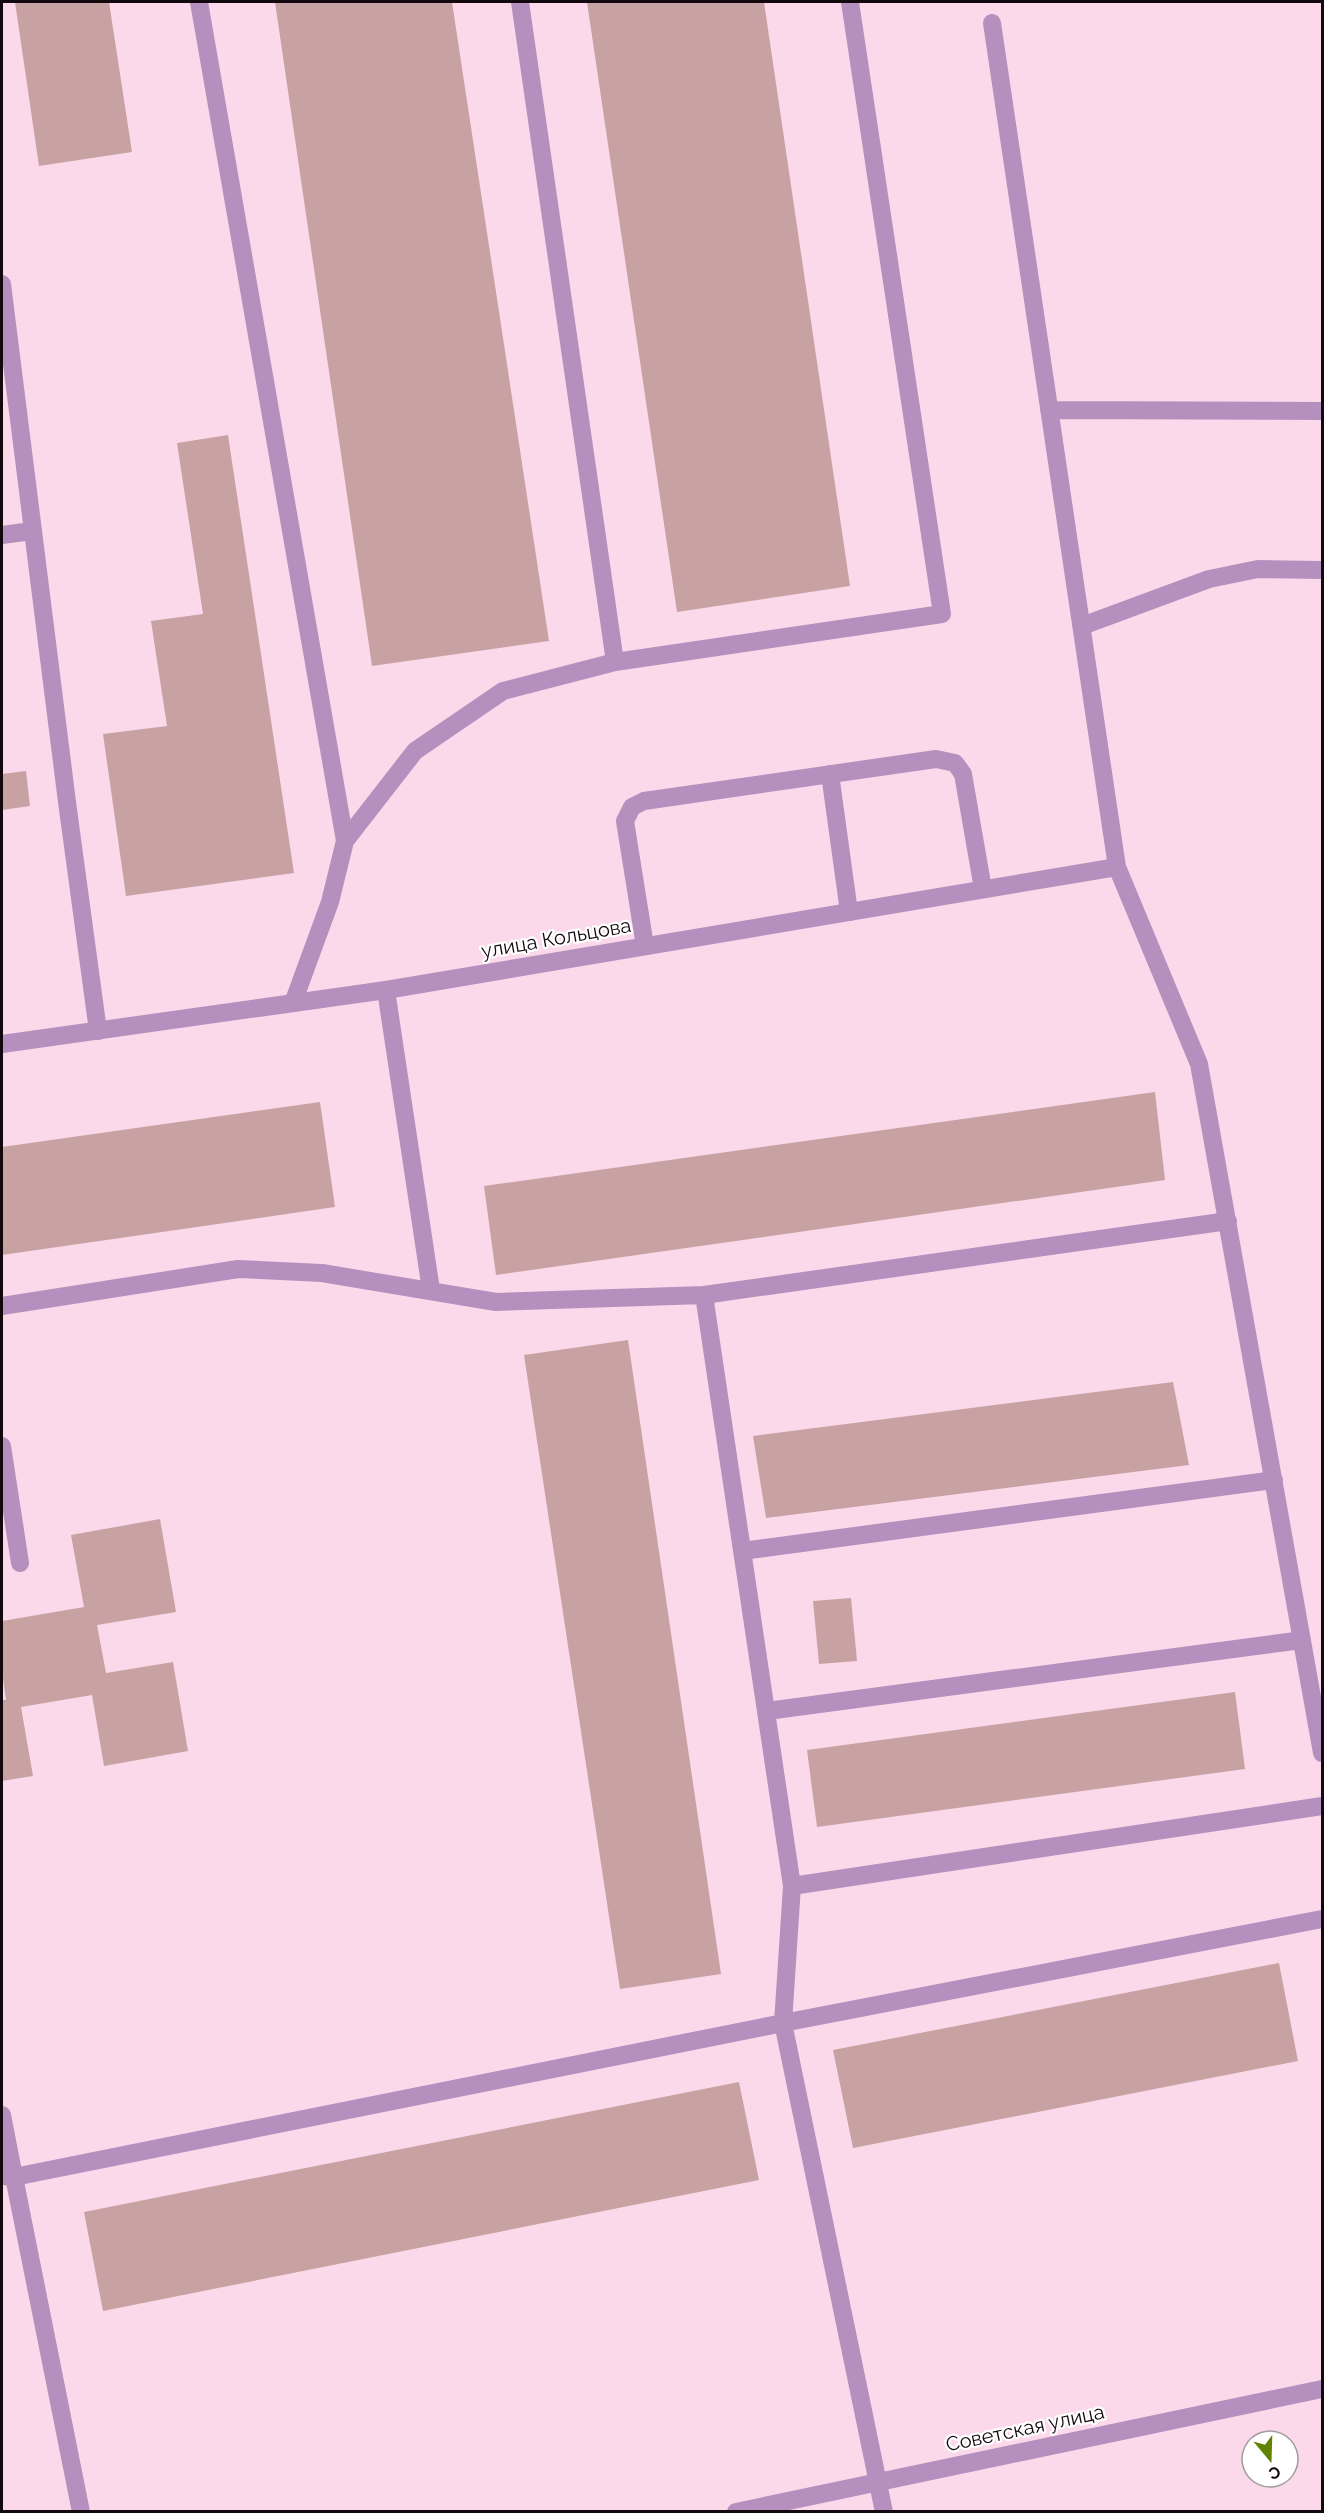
<svg xmlns="http://www.w3.org/2000/svg" width="1324" height="2513" viewBox="0 0 1324 2513" font-family="Raleway,sans-serif">
  <style>
    .building { fill: #c8a2a3 }
    .lines { fill: none; stroke-linecap: round; stroke-linejoin: round }
    .service { stroke: #b590be; stroke-width: 18 }
    .minor { stroke: #b590be; stroke-width: 18 }
    .tertiary { stroke: #b590be; stroke-width: 18 }
    .labels { text-anchor: middle; stroke-width: 4.5; stroke-linejoin: round; paint-order: stroke }
    .street-label { font-size: 20px; fill: #12080d; stroke: #fff }
  </style>
  <rect width="100%" height="100%" fill="#fcd9ea"/>
  <path class="building" d="M15 2H109L132 152 39 166Z
    M275 2H452L549 641 372 666Z
    M587 2H764L850 586 677 612Z
    M228 435 294 873 126 896 103 734 167 726 151 621 203 614 177 443Z
    M26 771 30 806 2 810V774Z
    M1155 1092 1165 1180 496 1275 484 1186Z
    M320 1102 335 1207 2 1255V1147Z
    M628 1340 721 1974 620 1989 524 1355Z
    M1173 1382 1189 1465 766 1518 753 1436Z
    M160 1519 176 1612 97 1625 106 1673 173 1662 188 1751 104 1766 92 1695 21 1707 33 1776 2 1781V1700H6L2 1671V1621L84 1607 71 1535Z
    M851 1598 857 1661 819 1664 813 1601Z
    M1235 1692 1245 1769 817 1827 807 1750Z
    M1279 1963 1298 2061 853 2148 833 2050Z
    M739 2082 759 2180 103 2311 84 2212Z"/>
  <g class="lines">
    <path class="service" d="M199 2 345 841
      M520 2 615 662
      M992 23 1117 867 1199 1064 1322 1753
      M2 284 67 802 98 1031
      M1049 410 1322 411
      M2 535 32 531
      M1082 626 1209 579 1258 569 1322 570
      M830 774 849 912
      M645 946 625 821 632 807 644 801 936 759 955 763 963 774 983 889
      M386 990 431 1290
      M293 1003 330 902 345 841 415 751 503 691 615 662 942 614 850 2
      M704 1295 1228 1221
      M2 1306 238 1269 322 1273 496 1302 704 1295 792 1886 783 2023 884 2512
      M2 1446 20 1563
      M742 1551 1274 1480
      M767 1711 1302 1640
      M792 1886 1322 1806
      M2 2115 14 2177 3 2176
      M81 2512 14 2177 783 2023 1322 1919"/>
    <path class="minor" d="M2 1044 386 990 1117 867"/>
    <path class="tertiary" d="M736 2512 1322 2389"/>
  </g>
  <g class="labels">
    <g class="street-label">
      <text transform="translate(556 938) rotate(-10)" y="7">улица Кольцова</text>
      <text transform="translate(1025 2428) rotate(-12)" y="7">Советская улица</text>
    </g>
  </g>
  <rect width="1324" height="2513" fill="none" stroke="#12080d" stroke-width="6"/>
  <g transform="translate(1270 2459) rotate(161)"><circle r="28" fill="#ffffff" stroke="#a09c9e" stroke-width="1.5"/>
  <path d="M0-4.5L10 22L0 15L-10 22Z" fill="#5f8401"/>
  <text y="-9" font-size="16" font-weight="bold" text-anchor="middle" fill="#12080d">С</text>
  </g>
</svg>
